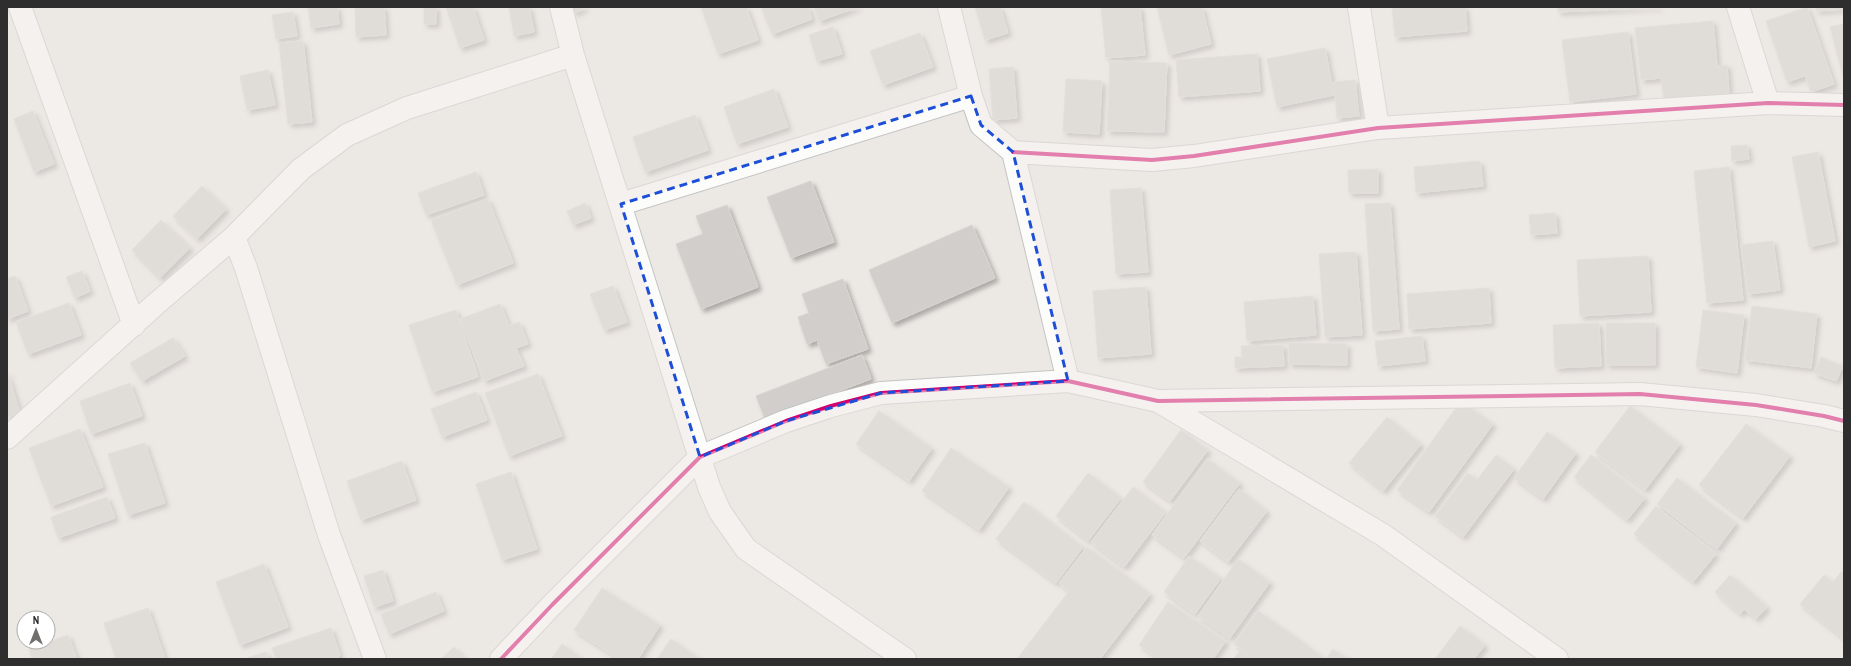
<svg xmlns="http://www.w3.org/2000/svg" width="1851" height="666" viewBox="0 0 1851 666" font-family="'Archivo Narrow',sans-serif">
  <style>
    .building { fill: #d1cecb; stroke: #d7d4d0; filter: url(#shadow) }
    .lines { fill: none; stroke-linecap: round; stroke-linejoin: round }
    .minor-casing { stroke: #c5c4c5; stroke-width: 24 }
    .minor { stroke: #fcfcfb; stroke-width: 22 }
    .cycleway-casing { stroke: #fff; stroke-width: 6 }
    .cycleway { stroke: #d6006c; stroke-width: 4 }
    .marked { fill: none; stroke: #1d4ed8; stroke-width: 3; stroke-dasharray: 8 5; stroke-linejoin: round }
  </style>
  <defs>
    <filter id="shadow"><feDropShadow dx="3.5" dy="3.5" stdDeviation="2" flood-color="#0004"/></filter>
  </defs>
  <rect width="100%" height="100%" fill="#ece8e4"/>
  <path class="building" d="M308 7H337L339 24 311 28Z
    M355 7H384L386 35 356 37Z
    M424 7H436V24H424Z
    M446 7H473L484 40 460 48Z
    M509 7H529L534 32 514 36Z
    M571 7H586L574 13Z
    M701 7H746L758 40 718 54Z
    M761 7H808L812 19 772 34Z
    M814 7H858L819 21Z
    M975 7H1000L1008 33 985 40Z
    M1101 7H1140L1145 55 1106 58Z
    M1157 7H1202L1211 44 1169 55Z
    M1392 7H1465L1467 31 1395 37Z
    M1558 7H1659L1558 12Z
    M1807 7 1834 84 1811 92 1805 76 1787 82 1766 21Z
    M1816 7H1844V9L1816 11Z
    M293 12 297 36 276 39 272 15Z
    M1713 21 1717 66 1727 65 1729 93 1664 99 1661 78 1641 80 1635 28Z
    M1844 24V80L1830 27Z
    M833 27 842 54 817 61 809 35Z
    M1628 32 1636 94 1570 102 1562 40Z
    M920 33 933 67 883 85 870 51Z
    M303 41 312 122 288 124 279 43Z
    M1325 48 1334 95 1277 107 1267 59Z
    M1257 54 1260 91 1179 97 1176 60Z
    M1110 61 1167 63 1164 132 1107 131Z
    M1013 67 1017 118 993 120 989 69Z
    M268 70 275 105 247 110 240 76Z
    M1066 79 1102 81 1099 134 1063 132Z
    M1355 80 1359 116 1337 118 1334 82Z
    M774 89 788 127 737 144 724 107Z
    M33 111 54 164 34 172 14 119Z
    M695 115 708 150 645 172 633 137Z
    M1747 145 1749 159 1732 161 1731 146Z
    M1818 152 1835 241 1809 247 1792 157Z
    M1480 161 1483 186 1416 193 1414 167Z
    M1729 167 1743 300 1707 303 1694 171Z
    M1378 169V193H1349L1348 170Z
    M476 172 484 195 426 215 418 193Z
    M811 181 834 242 791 258 767 197Z
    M202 186 226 209 197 239 173 216Z
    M1141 188 1148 272 1116 274 1110 190Z
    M488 199 513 263 457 285 431 220Z
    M585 203 591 218 573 225 567 211Z
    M1390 203 1399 329 1373 331 1365 204Z
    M727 205 758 287 701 309 676 244 703 234 696 216Z
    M1555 213 1557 233 1531 235 1529 215Z
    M161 220 190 248 160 278 132 250Z
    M972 225 995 278 892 323 869 270Z
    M1773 241 1780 290 1748 294 1741 245Z
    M1356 252 1362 335 1325 337 1319 254Z
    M1648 256 1651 312 1580 316 1577 260Z
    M82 271 90 291 75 298 66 277Z
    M15 276 28 311 7 319V279Z
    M843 279 868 349 826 364 817 340 807 344 798 317 809 313 802 294Z
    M613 286 627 322 604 330 590 294Z
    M1146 287 1151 354 1098 358 1093 291Z
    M1489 288 1491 323 1409 329 1407 294Z
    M1313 296 1316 335 1247 341 1244 302Z
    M69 303 81 335 28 354 16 322Z
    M500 304 509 326 519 322 528 344 516 348 524 366 484 381 460 319Z
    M1752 306 1817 314 1811 368 1745 360Z
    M456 310 478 377 432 392 409 325Z
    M1703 310 1744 315 1737 373 1696 367Z
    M1599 323 1601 366 1555 368 1553 325Z
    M1606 323H1655V365H1606Z
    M1422 336 1425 361 1378 366 1375 341Z
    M173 338 185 356 142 381 130 363Z
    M1289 343 1347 344V365L1289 364Z
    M1283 345 1284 366 1235 368V357H1242L1241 346Z
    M862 355 871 379 765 419 756 396Z
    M1821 357 1843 366 1836 381 1814 373Z
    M7 372 20 413 7 417Z
    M538 374 562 436 509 456 485 393Z
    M130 383 142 416 91 434 80 401Z
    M476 392 487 420 442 437 431 409Z
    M1461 401 1493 424 1429 512 1397 490Z
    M1630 406 1680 444 1645 490 1595 452Z
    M879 411 932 448 909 481 856 444Z
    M1387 417 1421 444 1383 491 1349 463Z
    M1746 424 1790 456 1743 518 1699 485Z
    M80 429 103 487 51 506 29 448Z
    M1181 430 1208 450 1170 501 1143 482Z
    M1547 432 1576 453 1543 499 1514 478Z
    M145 443 165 503 128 515 108 454Z
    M951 448 1009 487 979 530 922 491Z
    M1496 455 1514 469 1463 537 1435 516 1468 473 1477 480Z
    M1591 455 1645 498 1627 520 1574 477Z
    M1207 459 1240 483 1184 558 1152 535Z
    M402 461 416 500 361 520 347 481Z
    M511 472 537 549 502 560 476 484Z
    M1088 473 1121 498 1088 541 1056 516Z
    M1677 478 1736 523 1717 549 1657 504Z
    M1133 487 1166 512 1124 567 1091 542Z
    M1239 489 1267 511 1228 562 1200 541Z
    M107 497 115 518 58 538 51 517Z
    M1024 502 1083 547 1056 583 996 539Z
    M1656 506 1716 554 1693 582 1634 534Z
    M1087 547 1150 594 1100 659H1017L1069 591 1059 583Z
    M1189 556 1221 578 1195 614 1164 592Z
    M1238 559 1270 582 1230 638 1198 616Z
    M264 564 288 627 240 645 216 582Z
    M383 570 393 601 374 607 364 576Z
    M1842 571 1844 572V639L1800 604 1824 575 1833 582Z
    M1730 575 1767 607 1756 619 1744 609 1740 614 1715 592Z
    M602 588 660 625 638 659H619L574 630Z
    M436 592 444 611 389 634 381 614Z
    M1168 602 1226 641 1213 659H1159L1139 645Z
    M148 608 165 659H116L104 623Z
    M1258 611 1290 633 1274 659H1254L1234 644Z
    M1460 626 1485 645 1474 659H1435Z
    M331 628 340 656 332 659H276L272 648Z
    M1290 633 1322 657 1320 659H1274Z
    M68 635 77 659H32L29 649Z
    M671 639 700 659H657Z
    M562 644 582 659H551Z
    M454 647 465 659H441Z
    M1241 649 1254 659H1234Z
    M1333 649 1348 659H1326Z
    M266 652 268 659H244Z"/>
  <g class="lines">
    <g class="minor-casing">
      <path id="minor" d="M20 7 134 325
        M561 7 573 55 709 487 720 512 746 549 905 659
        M949 7 971 96 981 125 1013 152 1068 381
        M1359 7 1378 128
        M1738 7 1768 103
        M1013 152 1152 160 1194 156 1378 128 1768 103 1844 105
        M621 204 971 96
        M234 237 246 268 329 535 375 659
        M1158 401 1383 535 1557 659
        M7 438 157 303 234 237 301 169 347 135 407 108 573 55
        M501 659 552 605 700 457 786 421 831 406 881 393 1068 381 1158 401 1640 394 1756 405 1824 416 1844 421"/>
    </g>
    <use href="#minor" class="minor"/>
    <g class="cycleway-casing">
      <path id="cycleway" d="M1013 152 1152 160 1194 156 1378 128 1768 103 1844 105
        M501 659 552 605 700 457 786 421 831 406 881 393 1068 381 1158 401 1640 394 1756 405 1824 416 1844 421"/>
    </g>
    <use href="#cycleway" class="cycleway"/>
  </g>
  <path d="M0 0H1851V666H0ZM971 96 981 125 1013 152 1068 381 881 393 786 421 700 457 621 204Z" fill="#ece8e4" fill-opacity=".55" fill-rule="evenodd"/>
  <path class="marked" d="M971 96 981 125 1013 152 1068 381 881 393 786 421 700 457 621 204Z"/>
  <rect width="1851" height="666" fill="none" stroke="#2e2e2e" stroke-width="16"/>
  <g transform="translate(36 630)"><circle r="19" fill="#ffffff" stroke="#ababab"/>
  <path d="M0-3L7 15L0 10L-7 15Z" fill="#706f6e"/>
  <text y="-6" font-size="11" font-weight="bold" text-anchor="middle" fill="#2e2e2e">N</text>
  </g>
</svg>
